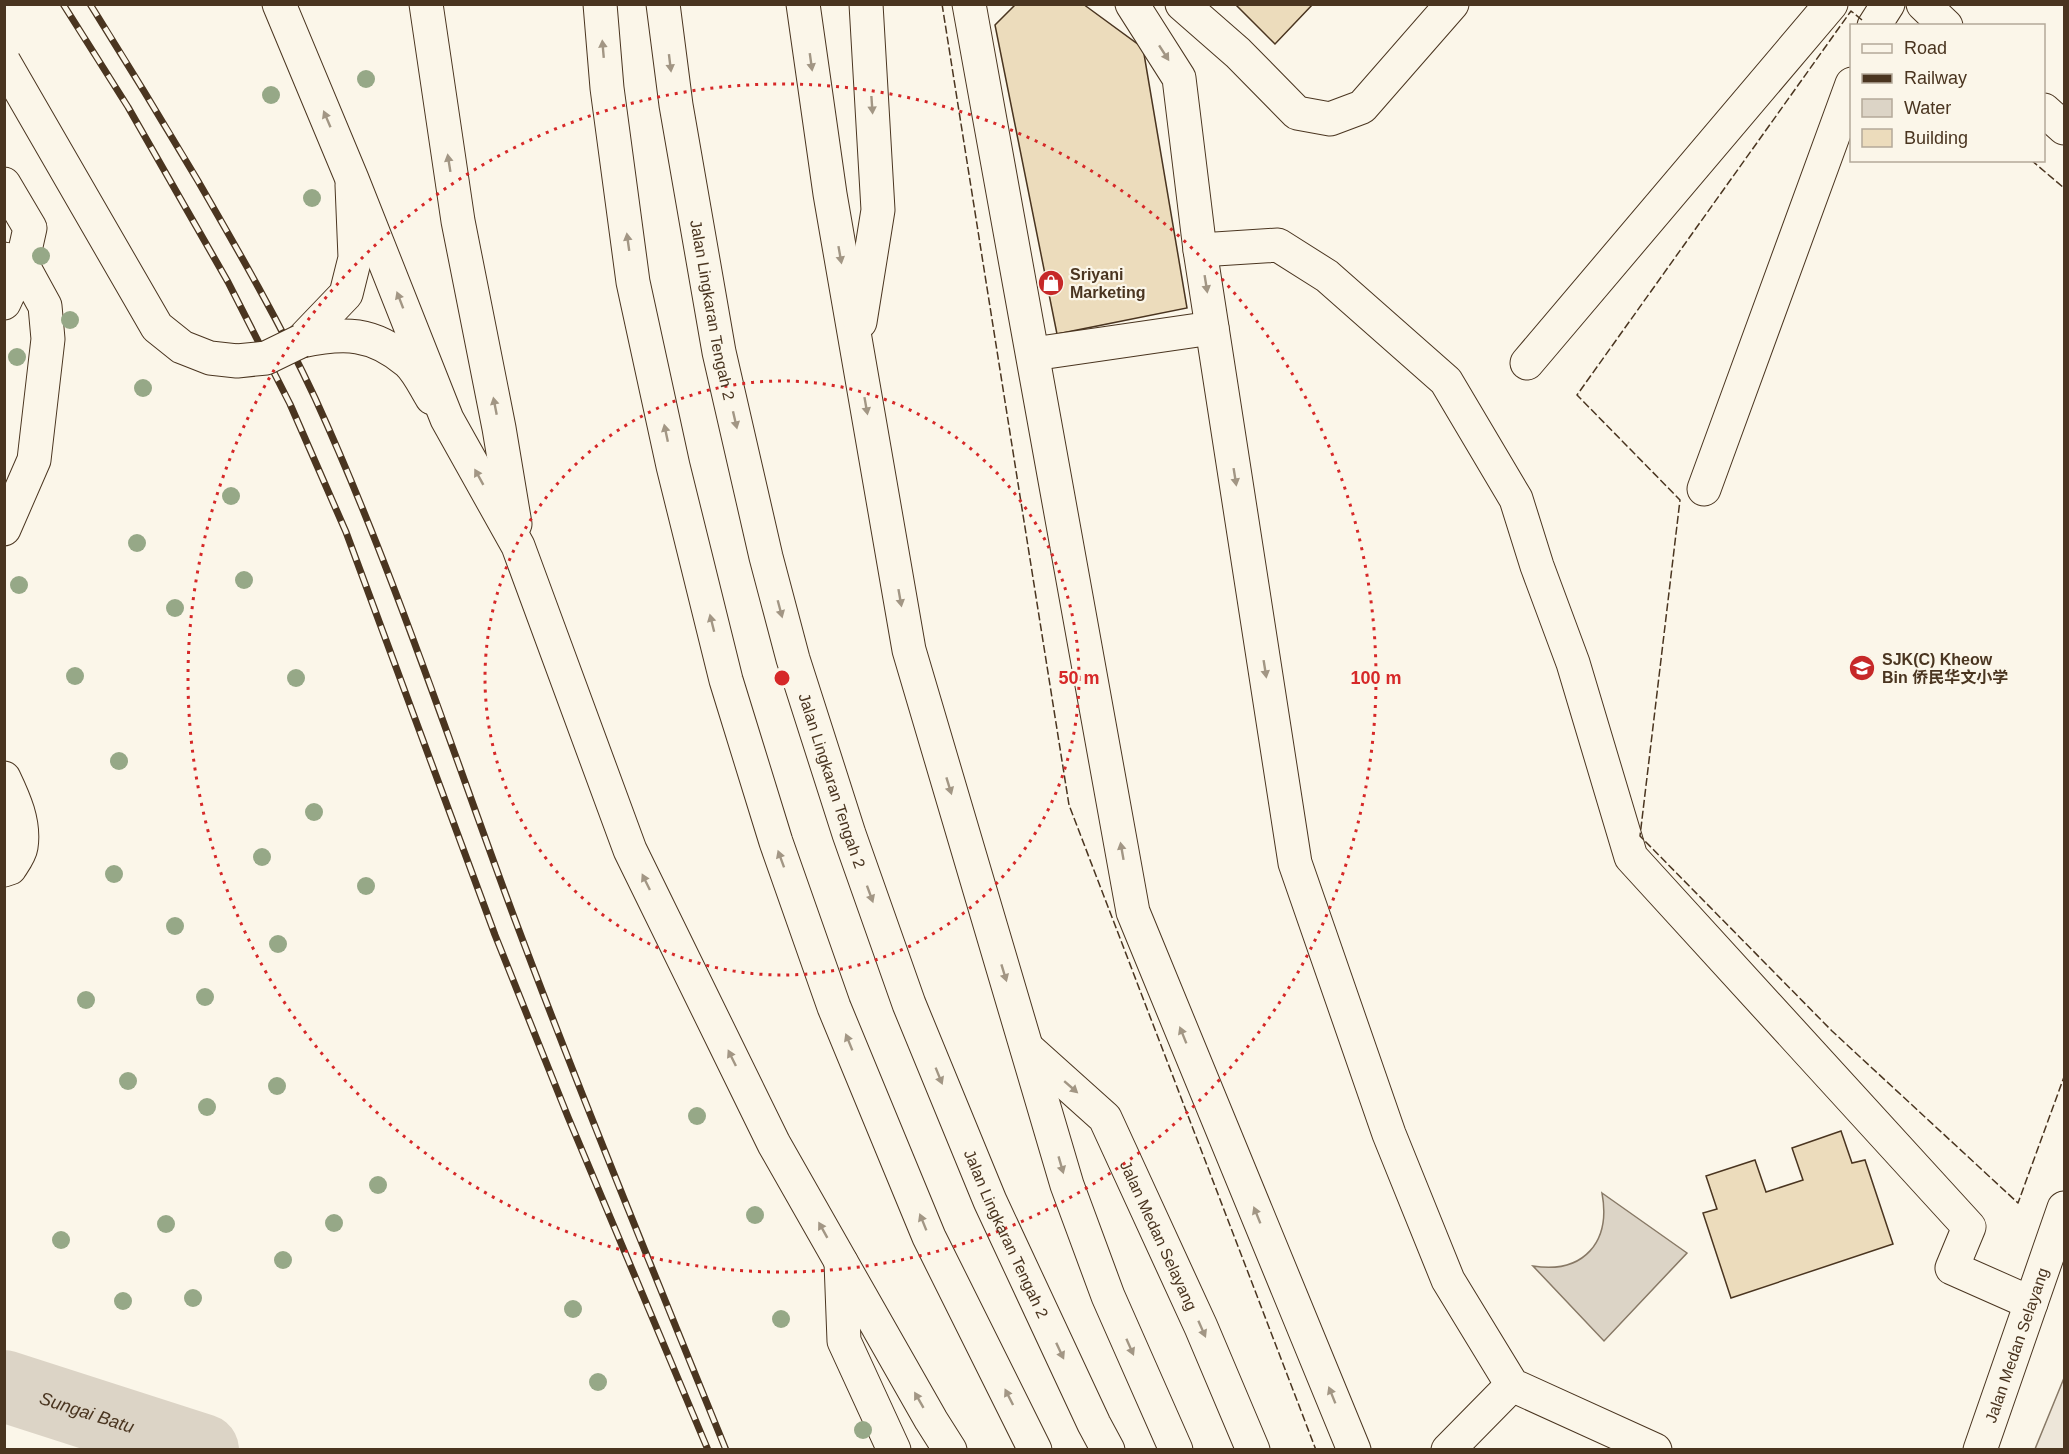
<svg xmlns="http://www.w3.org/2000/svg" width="2069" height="1454" viewBox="0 0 2069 1454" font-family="Helvetica,'Noto Sans SC',sans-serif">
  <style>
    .green { fill: #ede6d9; stroke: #887966; stroke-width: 1.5 }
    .water { fill: #dcd4c6; stroke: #887966; stroke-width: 1.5 }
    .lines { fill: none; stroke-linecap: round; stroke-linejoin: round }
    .river { stroke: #dcd4c6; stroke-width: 72 }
    .building { fill: #ecdcbc; stroke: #4a3520; stroke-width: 1.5 }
    .minor-casing { stroke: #4a3520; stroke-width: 35 }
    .highway-casing { stroke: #4a3520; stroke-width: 35 }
    .minor { stroke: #fbf6e9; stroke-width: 33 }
    .highway { stroke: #fbf6e9; stroke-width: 33 }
    .rail-casing { stroke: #4a3520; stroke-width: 7 }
    .rail { stroke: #fbf6e9; stroke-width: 4.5; stroke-dasharray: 14; stroke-linecap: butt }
    .minor-bridge-casing { stroke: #4a3520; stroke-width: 35; stroke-linecap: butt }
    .minor-bridge { stroke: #fbf6e9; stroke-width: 33 }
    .fence { stroke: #4a3520; stroke-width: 1.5; stroke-dasharray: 8 3; stroke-linecap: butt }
    .tree { fill: #96a887 }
    .oneway { fill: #a29684 }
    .ring { fill: none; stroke: #d62828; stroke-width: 3; stroke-dasharray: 3 6 }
    .labels { text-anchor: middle; stroke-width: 4.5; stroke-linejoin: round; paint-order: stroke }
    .poi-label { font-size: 16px; font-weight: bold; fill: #4a3520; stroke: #fbf6e9; text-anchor: start }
    .street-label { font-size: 16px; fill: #4a3520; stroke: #fbf6e9 }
    .water-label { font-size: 18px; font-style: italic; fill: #4a3520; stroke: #fbf6e9 }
    .centre { fill: #d62828; stroke: #fbf6e9; stroke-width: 3 }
    .ring-label { font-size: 18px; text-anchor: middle; font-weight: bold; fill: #d62828; stroke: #fbf6e9; stroke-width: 4.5; stroke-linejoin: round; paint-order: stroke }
  </style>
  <rect width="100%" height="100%" fill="#fbf6e9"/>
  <path class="green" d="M2064 1378V1449H2035Z"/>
  <path class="water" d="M1602 1193 1687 1253 1604 1341 1533 1266C1584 1274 1611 1242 1602 1193Z"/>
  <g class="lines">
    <path class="river" id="s1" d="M4 1386 203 1450"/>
  </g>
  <path class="building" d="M1083 4 1143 48 1187 308 1057 334 995 25 1015 5Z
    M1235 4H1313L1275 44Z
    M1841 1131 1852 1163 1865 1160 1893 1244 1731 1298 1703 1213 1717 1209 1706 1176 1755 1160 1766 1192 1803 1180 1792 1148Z"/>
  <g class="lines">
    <g class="minor-casing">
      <g id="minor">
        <path d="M969 4 1133 912 1354 1450"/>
        <path d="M1132 4 1179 78 1200 250 1295 863 1389 1134 1448 1280 1512 1385 1655 1450"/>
        <path d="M1182 4 1238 53 1297 113 1330 119 1362 107 1452 4"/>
        <path d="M1923 4 1946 26"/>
        <path d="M1874 26 1888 4"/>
        <path d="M2044 110 2064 128"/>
        <path d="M4 184 30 228 22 264 4 259"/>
        <path d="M1200 250 1278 245 1327 276 1446 381 1516 499 1537 566 1573 663 1631 857 1969 1227 1952 1268 2031 1303"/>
        <path d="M4 303 22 264 45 306 48 339 34 460 4 529"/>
        <path d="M301 341C344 332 373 332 408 362 418 371 425 387 432 398"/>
        <path d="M301 341 346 294 355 258 352 185"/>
        <path d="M1033 354 1212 328"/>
        <path d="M1527 363 1831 4"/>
        <path d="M1704 489 1852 84"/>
        <path d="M4 778C14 799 25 823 21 847 20 854 14 862 10 868L4 870"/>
        <path id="s2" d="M1027 1048 1105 1118 1201 1327 1253 1450"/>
        <path d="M841 1262 844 1341 894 1450"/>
        <path d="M1448 1450 1512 1385"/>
        <path id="s3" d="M1980 1450 2064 1208"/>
      </g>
    </g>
    <g class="highway-casing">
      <g id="highway">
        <path d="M279 4 352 179 447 419 518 546 630 850 774 1144 931 1420 950 1450"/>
        <path d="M426 4 458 221 499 428 515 524"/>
        <path d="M600 4 607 88 633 282 673 466 726 680 776 842 834 1007 929 1237 1035 1450"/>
        <path id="s4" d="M663 4 676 105 719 352 766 557 793 659 849 834 909 1004 990 1201 1094 1424 1108 1450"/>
        <path d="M803 4 830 194 909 650 1067 1185 1108 1296 1176 1450"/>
        <path d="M860 322 878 210 866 4"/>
      </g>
    </g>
    <use href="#minor" class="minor"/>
    <use href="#highway" class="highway"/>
    <g class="rail-casing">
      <path id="rail" d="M63 4 128 107 228 282 290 404 346 532 495 935 568 1117 708 1450
        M90 4C127 63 163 122 198 181 239 252 280 323 315 398 392 567 450 744 514 917 581 1096 654 1273 726 1450"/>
    </g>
    <use href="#rail" class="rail"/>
    <g class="minor-bridge-casing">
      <path id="minor-bridge" d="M4 62 157 327 182 347 210 358 237 361 266 358 301 341"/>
    </g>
    <use href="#minor-bridge" class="minor-bridge"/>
    <path class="fence" d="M942 4 1069 805 1316 1450
      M1862 20 1851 11 1577 395 1680 500 1640 836 1832 1031 2018 1203 2064 1077
      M2031 160 2064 188"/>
  </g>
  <g class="tree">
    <circle cx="366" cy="79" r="9"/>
    <circle cx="271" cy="95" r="9"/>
    <circle cx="312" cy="198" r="9"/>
    <circle cx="41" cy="256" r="9"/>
    <circle cx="70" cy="320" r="9"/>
    <circle cx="17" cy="357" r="9"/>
    <circle cx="143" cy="388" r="9"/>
    <circle cx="231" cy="496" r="9"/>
    <circle cx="137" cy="543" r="9"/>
    <circle cx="244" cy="580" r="9"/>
    <circle cx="19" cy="585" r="9"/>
    <circle cx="175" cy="608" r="9"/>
    <circle cx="75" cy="676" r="9"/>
    <circle cx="296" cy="678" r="9"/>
    <circle cx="119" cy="761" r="9"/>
    <circle cx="314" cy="812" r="9"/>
    <circle cx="262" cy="857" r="9"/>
    <circle cx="114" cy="874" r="9"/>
    <circle cx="366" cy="886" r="9"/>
    <circle cx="175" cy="926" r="9"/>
    <circle cx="278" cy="944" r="9"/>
    <circle cx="205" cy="997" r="9"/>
    <circle cx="86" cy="1000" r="9"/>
    <circle cx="128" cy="1081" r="9"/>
    <circle cx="277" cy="1086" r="9"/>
    <circle cx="207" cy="1107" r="9"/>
    <circle cx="697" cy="1116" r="9"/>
    <circle cx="378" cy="1185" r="9"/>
    <circle cx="755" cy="1215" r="9"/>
    <circle cx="334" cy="1223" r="9"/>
    <circle cx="166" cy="1224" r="9"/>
    <circle cx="61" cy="1240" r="9"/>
    <circle cx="283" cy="1260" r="9"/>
    <circle cx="193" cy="1298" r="9"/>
    <circle cx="123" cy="1301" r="9"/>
    <circle cx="573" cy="1309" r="9"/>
    <circle cx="781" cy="1319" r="9"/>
    <circle cx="598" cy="1382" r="9"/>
    <circle cx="863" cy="1430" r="9"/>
  </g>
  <defs><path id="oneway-solid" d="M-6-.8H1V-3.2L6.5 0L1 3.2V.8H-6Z" transform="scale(1.5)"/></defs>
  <g class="oneway">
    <use href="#oneway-solid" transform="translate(603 49) rotate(-95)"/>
    <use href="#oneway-solid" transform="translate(1164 53) rotate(57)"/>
    <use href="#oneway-solid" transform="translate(811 62) rotate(82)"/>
    <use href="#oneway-solid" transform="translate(670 63) rotate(83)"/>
    <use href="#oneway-solid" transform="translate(872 105) rotate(86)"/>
    <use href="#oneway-solid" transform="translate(327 119) rotate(-113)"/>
    <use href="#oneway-solid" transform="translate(449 163) rotate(-99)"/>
    <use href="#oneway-solid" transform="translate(628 242) rotate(-98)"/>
    <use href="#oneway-solid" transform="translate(840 255) rotate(80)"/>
    <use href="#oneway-solid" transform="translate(1206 284) rotate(81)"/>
    <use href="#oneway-solid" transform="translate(400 300) rotate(-111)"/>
    <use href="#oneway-solid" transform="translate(495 406) rotate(-101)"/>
    <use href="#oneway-solid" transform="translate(866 406) rotate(80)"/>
    <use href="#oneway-solid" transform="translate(735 420) rotate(77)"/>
    <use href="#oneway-solid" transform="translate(666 433) rotate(-102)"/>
    <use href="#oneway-solid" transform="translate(479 477) rotate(-119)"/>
    <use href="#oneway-solid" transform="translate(1235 477) rotate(81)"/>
    <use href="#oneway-solid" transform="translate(900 598) rotate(80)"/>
    <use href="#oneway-solid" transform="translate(780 609) rotate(75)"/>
    <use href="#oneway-solid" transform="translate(712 623) rotate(-104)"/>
    <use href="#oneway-solid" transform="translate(1265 669) rotate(81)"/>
    <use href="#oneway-solid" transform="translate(949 786) rotate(73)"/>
    <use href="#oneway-solid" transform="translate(1122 851) rotate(-100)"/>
    <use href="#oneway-solid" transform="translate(781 859) rotate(-110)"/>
    <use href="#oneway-solid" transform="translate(646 882) rotate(-116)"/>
    <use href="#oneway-solid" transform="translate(870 894) rotate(70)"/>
    <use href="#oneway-solid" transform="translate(1004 973) rotate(73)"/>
    <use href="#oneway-solid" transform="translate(1183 1035) rotate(-112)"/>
    <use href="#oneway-solid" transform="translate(849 1042) rotate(-112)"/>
    <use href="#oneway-solid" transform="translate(732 1058) rotate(-116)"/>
    <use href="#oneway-solid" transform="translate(939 1076) rotate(68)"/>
    <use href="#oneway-solid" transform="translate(1071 1087) rotate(41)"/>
    <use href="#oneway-solid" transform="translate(1061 1165) rotate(74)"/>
    <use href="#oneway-solid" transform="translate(1257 1215) rotate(-112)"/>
    <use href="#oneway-solid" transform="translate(923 1222) rotate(-112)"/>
    <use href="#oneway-solid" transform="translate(823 1230) rotate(-119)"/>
    <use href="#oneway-solid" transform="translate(1202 1329) rotate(66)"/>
    <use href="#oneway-solid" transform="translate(1130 1347) rotate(66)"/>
    <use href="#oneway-solid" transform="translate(1060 1351) rotate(65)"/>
    <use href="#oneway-solid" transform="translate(1332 1395) rotate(-112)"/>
    <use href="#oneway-solid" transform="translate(1009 1397) rotate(-117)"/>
    <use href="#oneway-solid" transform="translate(919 1400) rotate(-120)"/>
  </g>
  <g class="ring">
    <circle cx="782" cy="678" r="297"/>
    <circle cx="782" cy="678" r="594"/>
  </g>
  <defs>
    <g id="shop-disc" transform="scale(1.35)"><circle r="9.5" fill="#c62828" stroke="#fbf6e9"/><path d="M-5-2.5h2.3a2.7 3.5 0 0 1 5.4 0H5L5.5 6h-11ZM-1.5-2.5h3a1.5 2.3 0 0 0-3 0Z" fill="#fff"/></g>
    <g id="school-disc" transform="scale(1.35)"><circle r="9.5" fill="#c62828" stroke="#fbf6e9"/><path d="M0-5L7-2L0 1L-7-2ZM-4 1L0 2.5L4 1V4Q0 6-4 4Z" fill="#fff"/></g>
  </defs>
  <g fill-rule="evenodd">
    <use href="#shop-disc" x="1051" y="283"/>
    <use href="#school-disc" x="1862" y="668"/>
  </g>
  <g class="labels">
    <g class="poi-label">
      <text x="1070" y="280">Sriyani<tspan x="1070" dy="18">Marketing</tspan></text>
      <text x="1882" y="665">SJK(C) Kheow<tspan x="1882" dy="18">Bin 侨民华文小学</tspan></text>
    </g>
    <g class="street-label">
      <text dy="6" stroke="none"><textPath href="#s4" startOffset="310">Jalan Lingkaran Tengah 2</textPath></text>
      <text dy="6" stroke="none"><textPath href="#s4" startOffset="796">Jalan Lingkaran Tengah 2</textPath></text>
      <text dy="6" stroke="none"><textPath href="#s4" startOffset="1282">Jalan Lingkaran Tengah 2</textPath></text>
      <text dy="6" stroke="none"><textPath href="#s2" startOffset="234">Jalan Medan Selayang</textPath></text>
      <text dy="6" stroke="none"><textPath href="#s3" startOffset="111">Jalan Medan Selayang</textPath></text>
    </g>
    <g class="water-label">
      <text dy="6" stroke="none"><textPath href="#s1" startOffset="87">Sungai Batu</textPath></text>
    </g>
  </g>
  <circle cx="782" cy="678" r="9" class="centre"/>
  <g class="ring-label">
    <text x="1079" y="684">50 m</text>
    <text x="1376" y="684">100 m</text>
  </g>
  <rect width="2069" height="1454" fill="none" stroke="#4a3520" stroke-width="12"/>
  <rect x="1850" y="24" width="195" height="138" fill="#fbf6e9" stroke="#b4a999" stroke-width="1.5"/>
  <rect x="1862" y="44" width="30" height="9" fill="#fbf6e9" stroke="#b4a999" stroke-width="1.5"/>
  <text x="1904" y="54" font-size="18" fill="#4a3520">Road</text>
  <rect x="1862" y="74" width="30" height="9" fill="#4a3520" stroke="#b4a999" stroke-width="1.5"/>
  <text x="1904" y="84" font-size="18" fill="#4a3520">Railway</text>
  <rect x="1862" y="99" width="30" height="18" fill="#dcd4c6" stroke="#b4a999" stroke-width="1.5"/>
  <text x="1904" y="114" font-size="18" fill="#4a3520">Water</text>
  <rect x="1862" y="129" width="30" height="18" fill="#ecdcbc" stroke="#b4a999" stroke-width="1.5"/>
  <text x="1904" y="144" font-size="18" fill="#4a3520">Building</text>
</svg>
